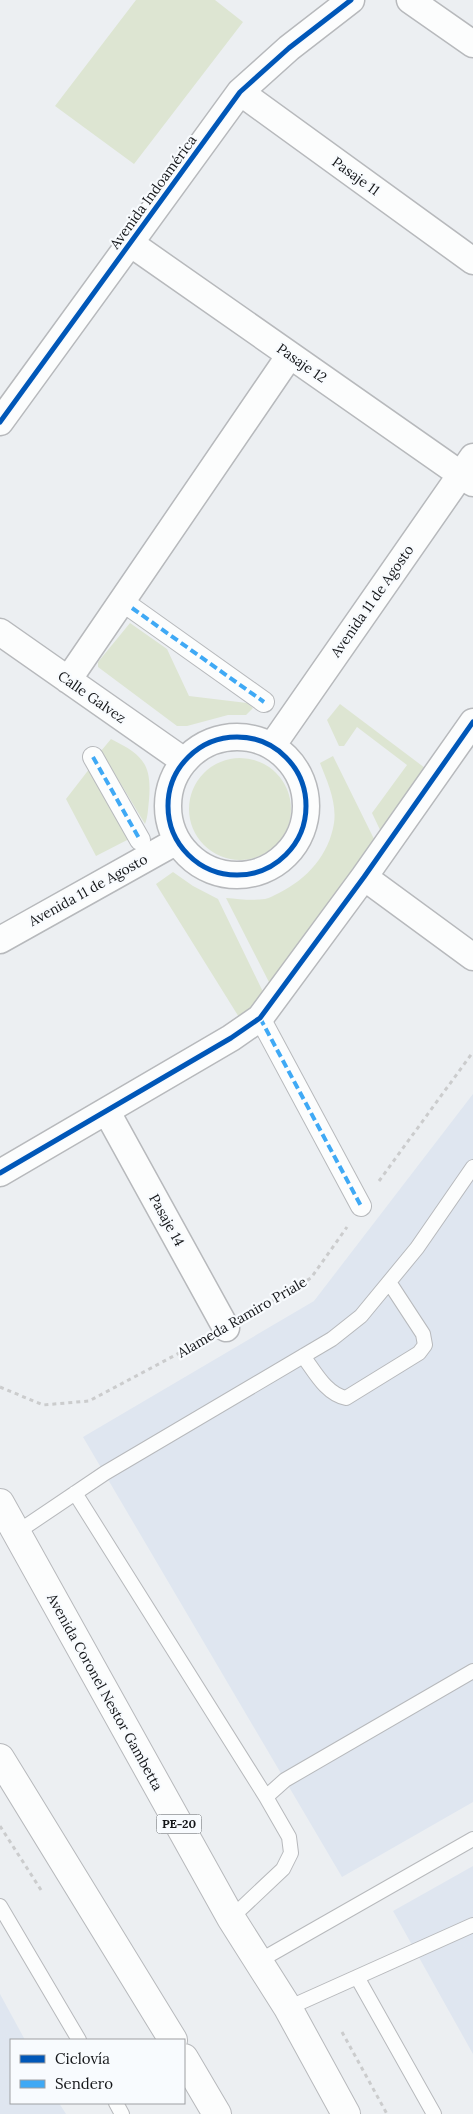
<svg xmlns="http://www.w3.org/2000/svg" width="473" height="2114" viewBox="0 0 473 2114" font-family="Lora,serif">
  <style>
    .built { fill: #dfe6f0 }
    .green { fill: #dde5d2 }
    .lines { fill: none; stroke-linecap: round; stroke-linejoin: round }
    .service-casing { stroke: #b7b9bc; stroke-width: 16 }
    .pedestrian-casing { stroke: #b7b9bc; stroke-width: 22 }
    .minor-casing { stroke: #b7b9bc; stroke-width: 29 }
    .trunk-casing { stroke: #b7b9bc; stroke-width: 30 }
    .path { stroke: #cbcccd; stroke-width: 3; stroke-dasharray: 4 4; stroke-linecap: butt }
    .service { stroke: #fcfdfd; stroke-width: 14 }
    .pedestrian { stroke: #fcfdfd; stroke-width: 20 }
    .minor { stroke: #fcfdfd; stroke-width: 26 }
    .trunk { stroke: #fcfdfd; stroke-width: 28 }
    .quiet { stroke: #3fa9f5; stroke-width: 4; stroke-dasharray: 8 4; stroke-linecap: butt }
    .cycleway-casing { stroke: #f8fbfe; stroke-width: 8 }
    .cycleway { stroke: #0057b8; stroke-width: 5 }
    .labels { text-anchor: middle; stroke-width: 4.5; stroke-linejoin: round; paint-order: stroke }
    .shield { fill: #f8fbfe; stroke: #585b5e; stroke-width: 1 }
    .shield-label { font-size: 12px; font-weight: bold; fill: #141619 }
    .street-label { font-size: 14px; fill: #141619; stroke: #f8fbfe }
  </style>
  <rect width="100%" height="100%" fill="#eceff2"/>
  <path class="built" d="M473 1094V1802L342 1877 83 1437 314 1301Z
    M473 1866V2054L393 1911Z
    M0 1994 25 2040H11V2103H59L66 2114H0Z"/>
  <path class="green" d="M136 0H215L243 22 134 164 55 106Z
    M130 623 167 649 189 696 247 703 253 708 246 715H228L187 726H177L98 667V662Z
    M340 704 425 768 382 834 372 813 407 765 357 727 344 746H339L327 720Z
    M111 739C143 755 152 764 149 800 148 808 148 817 145 824L101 751Z
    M333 756 375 841 271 986 226 898C239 899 252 901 265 899 270 898 274 895 279 893 307 879 329 855 334 823 337 802 327 781 320 763Z
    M189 809a51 51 0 1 1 102 0a51 51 0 1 1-102 0Z
    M90 768 131 838 96 856 66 799Z
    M173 872 193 886 218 899 265 996 242 1022 156 884Z"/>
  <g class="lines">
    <g class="service-casing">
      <path id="service" d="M303 1356C315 1372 326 1394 346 1398L419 1353 425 1345 423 1334 389 1282
        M75 1493 266 1797
        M16 1533 105 1473 332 1339 361 1316 417 1248 473 1167
        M0 1906 79 2040
        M231 1918 283 1869 291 1853 289 1837 266 1797 285 1780 473 1671
        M259 1961 473 1839
        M357 1977 434 2114
        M288 2008 473 1925
        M116 2103 122 2114"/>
    </g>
    <g class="pedestrian-casing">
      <path id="pedestrian" d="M132 608 264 702
        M93 757 140 840
        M260 1018 361 1206"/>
    </g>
    <g class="minor-casing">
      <path id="minor" d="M410 0 473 44
        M240 92 473 261
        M130 243 473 483
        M0 422 240 92 289 48 351 0
        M0 632 184 761
        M68 680 290 355
        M168 806a69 69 0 1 1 138 0a69 69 0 1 1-138 0Z
        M272 746 473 457
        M364 877 473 957
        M0 940 177 841
        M107 1112 226 1328
        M0 1173 231 1038 260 1018 364 877 473 722"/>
    </g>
    <g class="trunk-casing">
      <path id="trunk" d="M0 1503 231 1918 288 2008 346 2114
        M0 1758 173 2040
        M184 2058 217 2114"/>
    </g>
    <path class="path" d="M379 1181 473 1052
      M252 1313 311 1278 347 1227
      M0 1387 43 1405 89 1401 200 1342
      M0 1826 41 1890
      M342 2032 387 2114"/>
    <use href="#service" class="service"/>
    <use href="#pedestrian" class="pedestrian"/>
    <use href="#minor" class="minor"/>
    <use href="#trunk" class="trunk"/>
    <path class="quiet" d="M132 608 264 702
      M93 757 140 840
      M260 1018 361 1206"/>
    <g class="cycleway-casing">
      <path id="cycleway" d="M0 422 240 92 289 48 351 0
        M168 806a69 69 0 1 1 138 0a69 69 0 1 1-138 0Z
        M0 1173 231 1038 260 1018 364 877 473 722"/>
    </g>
    <use href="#cycleway" class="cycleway"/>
  </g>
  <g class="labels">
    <rect class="shield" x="156.5" y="1814.5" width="45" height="19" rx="4"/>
    <g class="shield-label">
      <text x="179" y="1828">PE-20</text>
    </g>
    <g class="street-label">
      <text transform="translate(356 176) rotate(36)" y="5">Pasaje 11</text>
      <text transform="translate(153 192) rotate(-54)" y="5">Avenida Indoamérica</text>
      <text transform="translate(302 363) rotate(35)" y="5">Pasaje 12</text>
      <text transform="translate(372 601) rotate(-55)" y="5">Avenida 11 de Agosto</text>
      <text transform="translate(92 697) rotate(35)" y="5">Calle Galvez</text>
      <text transform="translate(88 890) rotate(-29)" y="5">Avenida 11 de Agosto</text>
      <text transform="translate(167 1220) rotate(61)" y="5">Pasaje 14</text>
      <text transform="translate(242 1317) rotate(-30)" y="5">Alameda Ramiro Priale</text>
      <text transform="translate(105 1692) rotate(61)" y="5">Avenida Coronel Nestor Gambetta</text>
    </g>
  </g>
  <rect x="10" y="2039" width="175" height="65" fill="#f8fbfe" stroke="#9d9fa2"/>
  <rect x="20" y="2055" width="25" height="8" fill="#0057b8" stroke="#9d9fa2"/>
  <text x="55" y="2064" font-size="15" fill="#141619">Ciclovía</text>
  <rect x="20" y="2080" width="25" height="8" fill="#3fa9f5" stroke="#9d9fa2"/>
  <text x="55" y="2089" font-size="15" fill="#141619">Sendero</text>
</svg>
